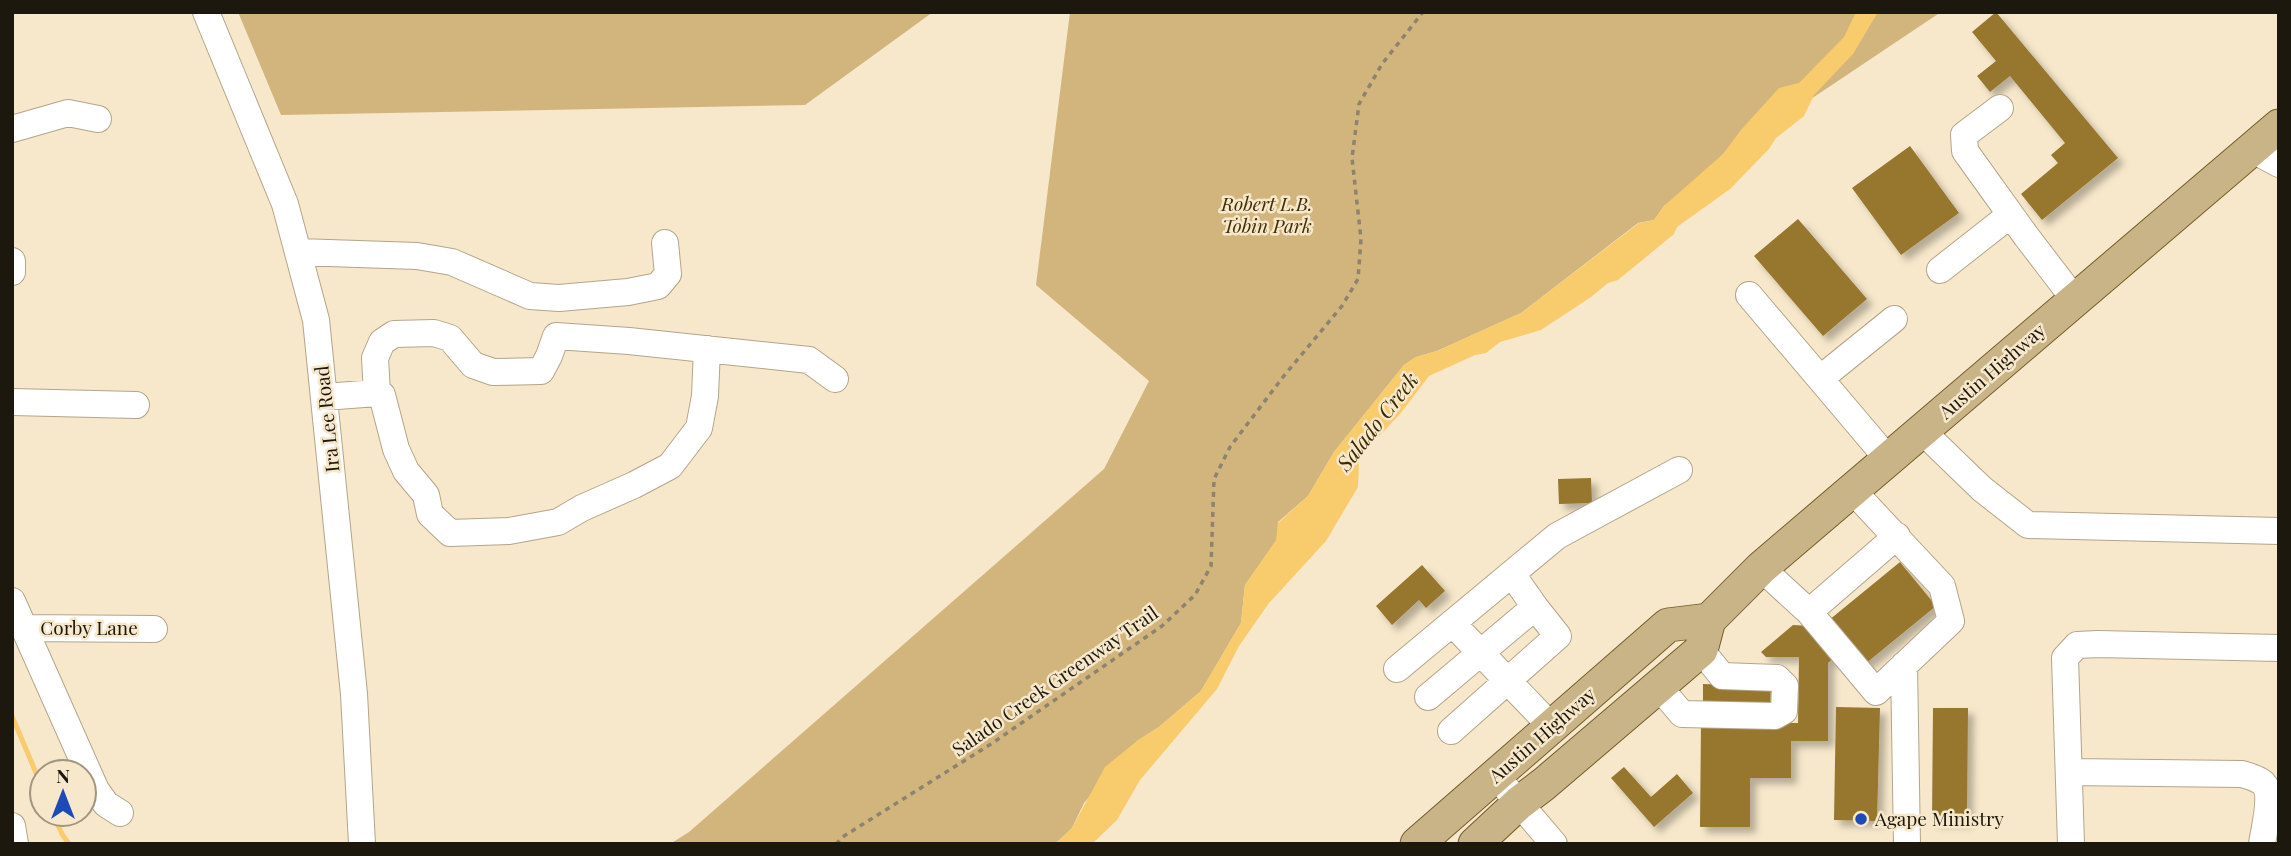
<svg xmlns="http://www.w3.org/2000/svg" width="2291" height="856" viewBox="0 0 2291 856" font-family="'Playfair Display',serif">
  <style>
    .green { fill: #d2b57d }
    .water { fill: #f8cb6d }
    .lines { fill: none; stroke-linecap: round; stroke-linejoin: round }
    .stream { stroke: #f8cb6d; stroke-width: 5 }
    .building { fill: #97762d; filter: url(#shadow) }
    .minor-casing { stroke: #b3a58a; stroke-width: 28 }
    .major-casing { stroke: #755d28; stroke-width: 35 }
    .path { stroke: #8d836e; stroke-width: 3.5; stroke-dasharray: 5 5; stroke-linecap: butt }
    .minor { stroke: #fff; stroke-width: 26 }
    .major { stroke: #c9b487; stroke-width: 33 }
    .poi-dot { fill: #1e4ab7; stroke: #f7e8cb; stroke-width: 2.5 }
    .labels { text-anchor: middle; stroke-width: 5; stroke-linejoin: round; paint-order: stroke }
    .park-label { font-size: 19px; font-style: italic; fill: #412f05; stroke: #f7e8cb }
    .street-label { font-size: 19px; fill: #1d180d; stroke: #f7e8cb }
    .poi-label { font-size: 19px; fill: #1d180d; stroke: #f7e8cb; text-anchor: start }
    .water-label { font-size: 21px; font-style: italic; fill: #3c2b00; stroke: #f7e8cb }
  </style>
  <defs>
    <filter id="shadow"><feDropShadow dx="6" dy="6" stdDeviation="3.5" flood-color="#0004"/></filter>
  </defs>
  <rect width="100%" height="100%" fill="#f7e8cb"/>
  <path class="green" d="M238 12H933L805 105 281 115Z
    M1070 12H1941L1766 129 1664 206 1654 220 1638 223 1521 313 1437 351 1416 357 1404 365 1334 452 1308 496 1278 522 1277 540 1245 585 1241 623 1201 691 1159 727 1137 741 1084 803 1072 828 1055 844H670L689 832 1104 469 1149 381 1036 285Z"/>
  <path class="water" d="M1856 12H1878L1853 54 1814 95 1804 116 1776 138 1769 149 1730 189 1677 227 1674 234 1618 280 1608 283 1591 297 1541 330 1500 342 1486 353 1475 355 1429 376 1400 414 1362 454 1359 460 1358 487 1326 541 1269 603 1239 646 1217 689 1140 780 1117 820 1092 844H1055L1072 828 1105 767 1137 741 1159 727 1201 691 1241 623 1245 585 1276 540 1278 523 1308 496 1334 452 1404 365 1416 357 1437 351 1521 313 1639 223 1654 220 1664 206 1723 154 1741 130 1779 88 1799 83 1844 37Z"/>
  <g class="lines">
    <path class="stream" d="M12 716 42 787
      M53 814 62 834 69 844"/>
  </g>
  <path class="building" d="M1996 12 2118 158 2042 220 2021 194 2058 163 2051 155 2065 143 2010 76 1990 92 1977 76 1996 61 1972 32Z
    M1910 146 1959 213 1901 255 1852 188Z
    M1798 219 1867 299 1823 336 1754 256Z
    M1591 478 1592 503 1559 504 1558 479Z
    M1900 562 1936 606 1859 669 1823 625Z
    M1422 565 1445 591 1426 608 1419 600 1392 625 1376 606Z
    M1793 625 1810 626 1836 656 1828 663V741H1791V778H1750V827H1700L1701 723H1798L1799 657H1766L1761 652Z
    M1703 684 1771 686 1770 707 1703 709Z
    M1836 707 1880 708 1877 821 1834 820Z
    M1933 708H1968L1967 821H1932Z
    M1624 767 1651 797 1677 774 1693 793 1654 827 1611 778Z"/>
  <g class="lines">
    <g class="minor-casing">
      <path id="minor" d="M206 12 285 204 316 320 354 694 362 844
        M2000 108 1964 135 1965 151 2026 236 2075 300
        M12 129 68 113 98 119
        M2251 149 2279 164
        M299 252 417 256 452 262 530 296 559 298 628 292 658 286 668 274 665 243
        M12 261V272
        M1940 270 2010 215
        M1749 295 1888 459
        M1821 378 1894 319
        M377 393 375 358 382 342 394 334 434 333 450 338 473 365 493 372 541 371 549 356 556 336 629 341 809 360 835 379
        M324 397 377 393 382 395 396 449 406 471 426 495 430 514 450 533 509 531 558 522 582 508 634 485 670 466 699 428 705 396 707 349
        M12 402 136 405
        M1922 431 1982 489 2028 525 2279 531
        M1761 568 1809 612 1876 692 1951 621 1942 586 1852 490
        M12 601 96 790 106 804 120 813
        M1809 612 1897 536
        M1452 623 1552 727
        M23 628 154 629
        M1904 665 1907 844
        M1397 669 1557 536 1679 470
        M1659 687 1682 714 1775 716 1784 711 1785 686 1777 678 1722 676 1701 650
        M1428 697 1535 607
        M1451 731 1558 636 1535 607 1512 574
        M2069 772 2242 774C2249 776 2257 778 2263 783 2274 794 2264 829 2262 844
        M1507 789 1554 844
        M12 826 15 844
        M2071 844 2065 658 2077 645 2098 644 2279 648"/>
    </g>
    <g class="major-casing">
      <path id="major" d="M1417 844 1668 625 1709 620
        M1475 844 1519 803 1544 784 1701 650 1709 620 1761 568 2279 126"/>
    </g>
    <path class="path" d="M836 844 844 836 991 744 1162 626 1195 595 1211 566 1214 479 1230 447 1283 377 1342 306 1358 279 1361 239 1352 158 1359 104 1382 64 1423 12"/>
    <use href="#minor" class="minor"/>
    <use href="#major" class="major"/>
  </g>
  <circle class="poi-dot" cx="1861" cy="819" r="7"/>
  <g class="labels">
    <g class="park-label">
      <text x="1267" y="211">Robert L.B.<tspan x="1267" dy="22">Tobin Park</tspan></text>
    </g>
    <g class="street-label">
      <text transform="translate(1992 371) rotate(-41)" y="7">Austin Highway</text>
      <text transform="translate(327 419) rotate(-96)" y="7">Ira Lee Road</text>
      <text x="89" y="635">Corby Lane</text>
      <text transform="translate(1055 681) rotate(-35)" y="7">Salado Creek Greenway Trail</text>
      <text transform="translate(1542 735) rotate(-41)" y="7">Austin Highway</text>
    </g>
    <g class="poi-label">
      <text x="1875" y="826">Agape Ministry</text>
    </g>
    <g class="water-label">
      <text transform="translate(1378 422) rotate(-52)" y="7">Salado Creek</text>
    </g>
  </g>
  <rect width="2291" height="856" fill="none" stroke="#1d180d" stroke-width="28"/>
  <g transform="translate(63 793)"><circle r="33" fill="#f7e8cb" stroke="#a0957f" stroke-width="2"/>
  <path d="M0-5L12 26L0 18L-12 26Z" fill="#1e4ab7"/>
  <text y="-10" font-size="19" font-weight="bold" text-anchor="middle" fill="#1d180d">N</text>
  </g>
</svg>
